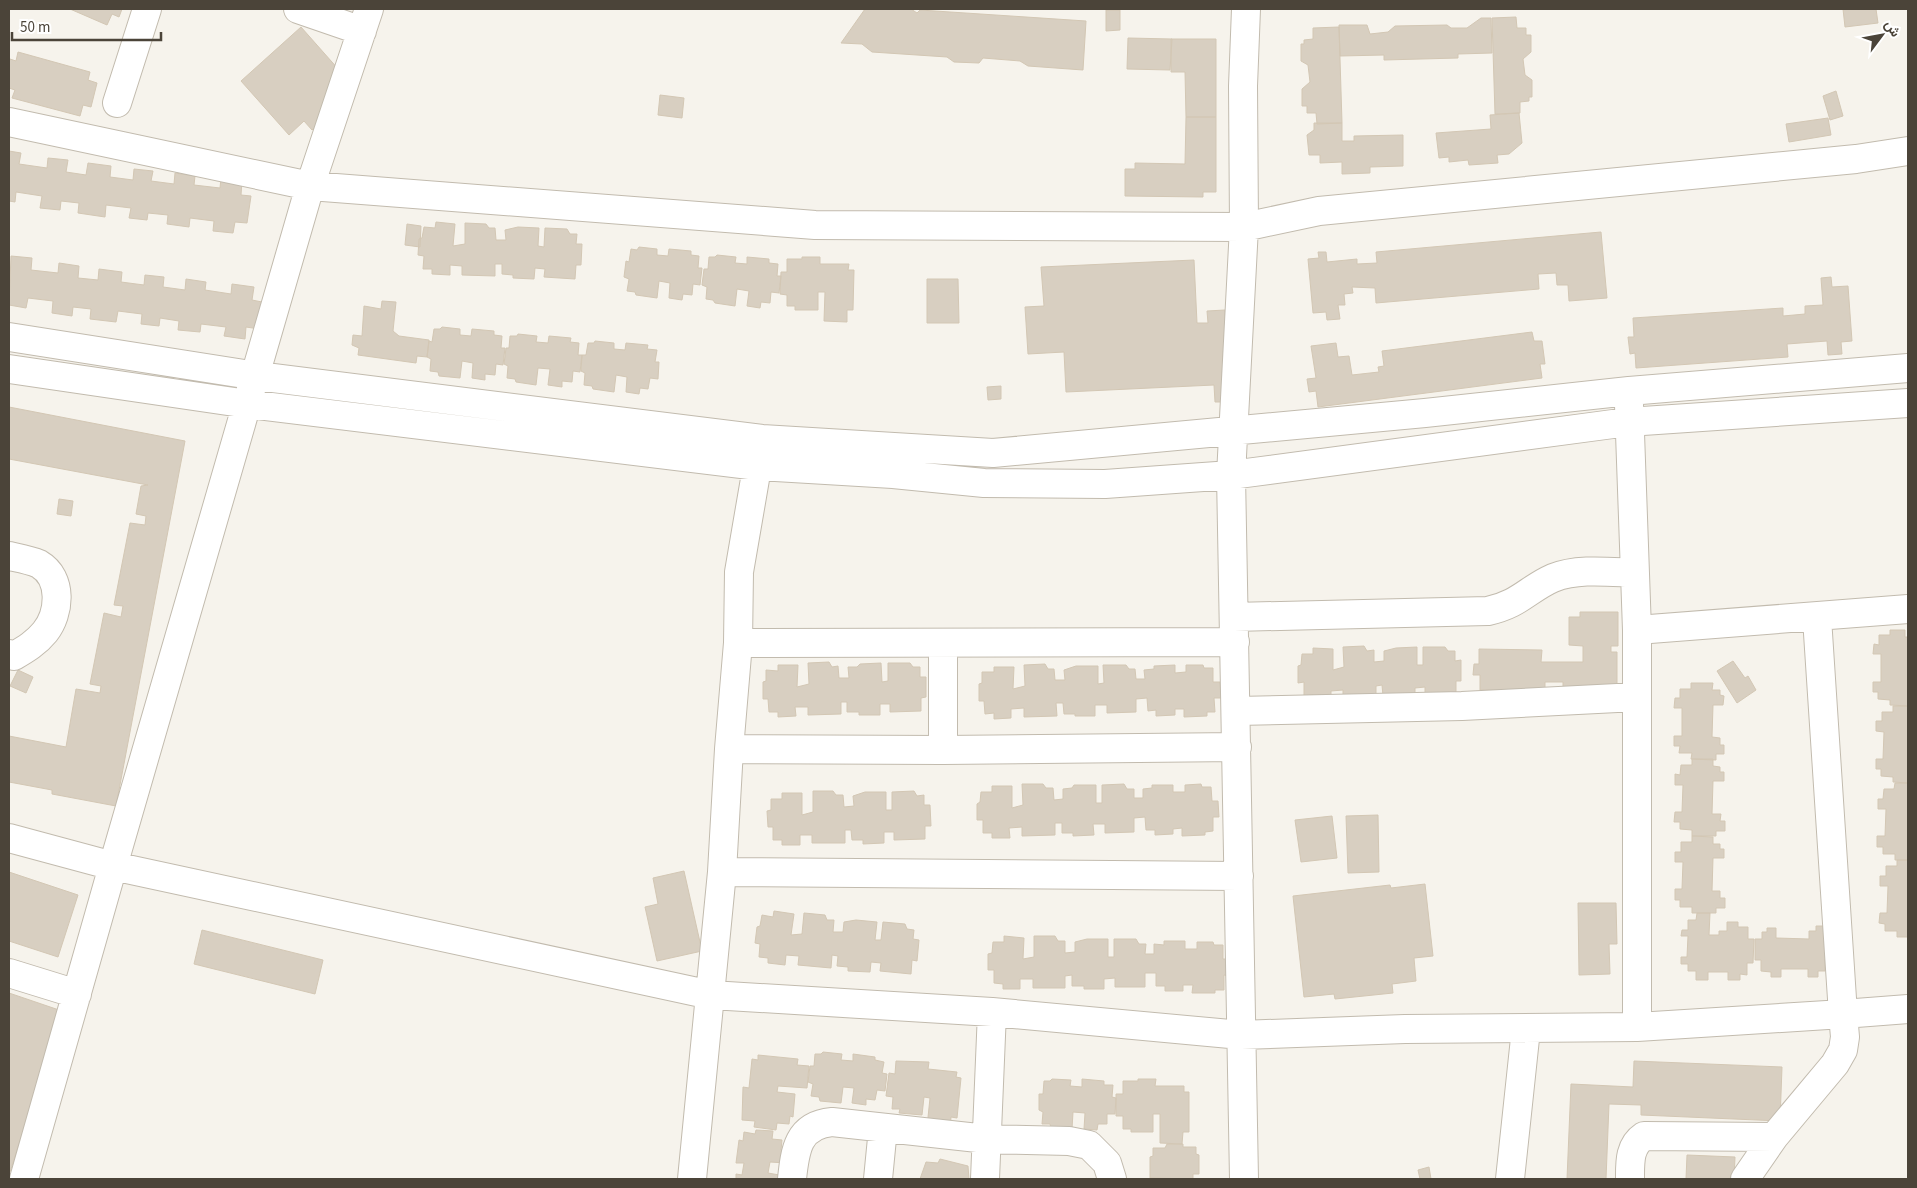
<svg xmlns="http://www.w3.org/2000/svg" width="1917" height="1188" viewBox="0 0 1917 1188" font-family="'Source Sans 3',Vazirmatn,sans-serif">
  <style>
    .building { fill: #d8cfc1; stroke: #d3c7b4 }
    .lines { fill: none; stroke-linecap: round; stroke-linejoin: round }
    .minor-casing { stroke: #c2bbae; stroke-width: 30 }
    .minor { stroke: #fff; stroke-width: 28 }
  </style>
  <rect width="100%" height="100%" fill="#f6f3ec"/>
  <path class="building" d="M70 9H122L119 17 112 14 107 25Z
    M865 9H911L917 13 920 10 1086 21 1083 70 1028 66 1020 61 983 58 979 63 954 62 947 57 872 52 862 44 841 43Z
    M1843 9H1876L1878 23 1845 27Z
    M1106 10H1120V30L1106 31Z
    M1516 17 1517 28H1526V35H1531V52L1523 59 1525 75 1532 80V97H1529V101L1520 102V113L1495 114 1492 18Z
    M1481 18H1491L1492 53 1458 54V58L1384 60V55L1340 56 1339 25H1367L1370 34 1388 32 1395 26 1447 25 1451 28H1467Z
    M301 27 347 79 343 102 312 130 304 121 289 135 241 81Z
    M1339 27 1342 123 1317 124 1316 113H1307V106H1302V89L1310 82 1308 65 1301 61V44H1304V40L1313 39V28Z
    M1128 38 1172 39 1170 70 1127 69Z
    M1171 39H1216V117H1186L1185 72H1171Z
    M18 52 90 72 88 80 97 83 91 107 83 105 80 116 12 98 15 90 9 88V63L10 59 16 61Z
    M1836 91 1843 116 1830 120 1823 96Z
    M660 95 684 98 682 118 658 115Z
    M1519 113 1522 143 1509 154 1497 155 1498 163 1469 165 1468 160 1449 162V157L1439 158 1436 133 1491 129 1490 115Z
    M1186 117H1216V192H1203V197L1125 196V169H1135V163L1185 164Z
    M1828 118 1831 135 1789 142 1786 124Z
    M1314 123H1342V141H1354V136L1403 135V166L1370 167V173L1342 174V162L1320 163V155H1309L1307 135 1314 130Z
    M9 151 21 153 19 164 47 168 48 158 68 160 66 172 86 175 88 163 111 166 110 177 133 180 134 169 153 171 151 181 174 184 175 173 195 176 194 185 220 188 221 178 242 181 241 195 251 196 247 223 235 222 233 233 213 231 214 221 190 218 189 227 167 224 168 215 148 213 147 220 129 218 131 208 106 205 105 217 78 213 79 203 61 201 60 210 40 208 42 196 16 192 15 202 9 201Z
    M436 222 455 224 453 246 465 244V223L486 224 489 228H495L496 240H506L505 230 518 227 539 228 538 246 544 247 545 228 567 229 570 234H577L576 244H582L581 265H576L575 279 544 277 545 269 535 268 534 279 513 278V275L502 274V264H495V276L462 275V266L450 265V275L432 274V269H423L424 256 418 255 419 239 422 238 424 227 435 228Z
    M407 224 421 226 420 247 405 245Z
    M1601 232 1607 298 1569 301 1568 285H1557L1556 273 1538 274 1539 289 1376 303 1375 288 1352 287 1353 293 1344 294 1345 305H1338L1340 319 1327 320 1326 312 1313 313 1308 259 1319 258 1318 252H1326L1327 262 1357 259V264L1377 263 1376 252Z
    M639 247 657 249V255L668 256 669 249 691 251V255L699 256 698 268H702L700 285 693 284 692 295 683 294 682 300 669 298 670 283 659 281 657 298 636 295 635 292 627 291 629 279 624 277 626 261 629 262 631 249 637 250Z
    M717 255 736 257 735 263 747 264V257L769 259V263L778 264 777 276H781L779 293 771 292 770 303 761 302 760 308 747 306 749 291 737 289 735 306 715 303 713 300 706 299 707 287 702 285 704 269H708L709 257H715Z
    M11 256 32 258 31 270 58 273 59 263 79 266 78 278 98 280 99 269 122 272 121 282 144 285 145 275 164 277 163 287 185 290 186 279 206 282 205 290 231 294 232 284 254 287 252 300 262 302 259 329 246 327 245 339 224 336 226 327 201 324 200 332 178 330 179 321 160 318 159 326 141 324 142 314 118 311 116 322 90 319 91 309 73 307 72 316 52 313 53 301 28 298 26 308 9 305Z
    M802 257H820V264H849L848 270H854L853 310H847V322L824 321 825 292H818V310H795V306H787V295L780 294 781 272H787V259H802Z
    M1194 260 1197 323H1208L1207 311 1225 310 1230 402H1215L1214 385 1066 392 1064 352 1028 354 1025 307 1044 306 1041 267Z
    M1831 277 1832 287 1848 286 1852 341 1841 342 1842 354 1828 355 1827 341 1787 344 1788 357 1636 368 1635 353 1630 354 1628 337H1634L1633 318 1783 308V316L1805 314V306L1823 305 1821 278Z
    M927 279H958L959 323H927Z
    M382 301 396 302 393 331 399 336 429 340 427 357 417 356 416 363 358 355 359 348 352 345 353 335 362 336 364 306 381 309Z
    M442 327 460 329V335L471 336 472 329 494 331V335L502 336 501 348H505L503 365 496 364 495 375 485 374V380L472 378 473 363 462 361 460 378 439 376 438 372 430 371 431 359 427 357 429 341 432 342 434 329H440Z
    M1532 332 1534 341H1542L1545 364H1540L1542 378 1318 407 1316 391 1309 392 1307 379 1316 378 1311 346 1336 343 1338 357 1349 356 1352 375 1379 372 1378 367 1384 366 1382 351Z
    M518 334 537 336 536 342 548 343 549 336 571 338 570 342 579 343 578 355H582L580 372 573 371 572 382 562 381V387L548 385 550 369 538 368 536 385 516 382 515 379 507 378 508 366 504 364 506 348H509L510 336H517Z
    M595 341 614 343V349L625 350 626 343 648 345 647 349 657 350 655 362H659L658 379 650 378 648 389 640 388 639 394 626 392 627 377 616 375 614 392 593 389 592 386 584 385 585 373 581 371 582 355H586L588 343H594Z
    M1001 386V399L988 400 987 387Z
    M9 407 185 441 116 806 52 794V790L9 782V736L66 747 76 689 100 693 101 686 90 684 104 613 121 617 123 606 114 605 130 523 145 525 146 516 136 514 141 486 148 485 9 459Z
    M59 499 73 501 71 516 57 514Z
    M1580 612H1618V646H1611V652H1617V689L1563 688V682H1545V691L1480 690V675H1473L1474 664H1479V649L1542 650 1541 662H1583V646L1569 645V617H1580Z
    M1890 630H1905V637H1908V706L1890 705V700L1878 699V692H1873V682H1881V654H1873L1874 644 1879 645V635H1890Z
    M1364 646 1367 651 1374 650V662L1384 661V651L1396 648 1417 647V665H1423V647H1445L1448 651H1455V661L1461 660V681H1456V695L1425 696V687L1415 688V698L1383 696 1382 685 1376 686V698L1343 699V690L1331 691V700H1313V695L1304 696V682L1298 683V666L1301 665 1302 654H1313V648L1333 649V670L1344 667 1343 647Z
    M1733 661 1745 678 1748 676 1756 690 1737 703 1717 671Z
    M829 662 832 667 838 666 839 678H849L848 667H857L860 664 881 663 882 682 888 681V663H910L913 667H920V677H926V697L921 698V711L890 712V704H880V715H859V712H847V702H841V714L808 715V707H795L796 716 778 717V712H769L768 699H763V682L766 681V670L778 671V665H798L797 687 809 684 808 663Z
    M1045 664 1048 669H1054L1055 680H1065L1064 670 1076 666H1098V684L1104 683 1103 665H1126L1129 669H1135L1136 679H1145L1144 670 1154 669V666L1175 665V673L1186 672V665H1203L1204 668H1213V682H1220L1221 698H1214L1215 712H1207V716L1184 717V709H1175V715L1156 716V710L1148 711 1147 698 1136 699V712L1107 713V705H1095V716H1075V714H1064L1063 703H1056L1057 716 1024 717V708L1011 709V718L994 719V713L985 714 984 701H979V684L982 683V672H994V667H1014L1013 689 1025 686 1024 665Z
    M18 670 33 677 26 693 10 686Z
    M1691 683H1713L1712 690H1720V695L1724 696 1723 705H1713L1712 737 1720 738V745H1724V754H1716V760L1691 759 1692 753H1679L1680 746H1674V736H1682V708H1674L1675 698H1680V689H1691Z
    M1893 706H1908V783L1893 782V777L1881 776V769H1876V759H1883L1884 732 1876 731V721H1882V712H1893Z
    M1692 759H1713V766L1720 767V772H1724V781H1713L1712 814H1721L1720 821H1725V831H1716V836H1692V830L1680 829V822H1674L1675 812H1682L1683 785H1675V774L1680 775 1681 765H1692Z
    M1895 783H1908V860H1895V854H1883V847H1877V836H1885L1886 809H1878V799H1883L1884 789H1894Z
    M1022 784H1043L1046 788H1053L1054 800 1063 799V789L1072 788 1074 785H1096V803H1102V785L1124 784 1127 789H1134V798H1143V789L1152 788V785H1173V792H1185V785L1201 784 1202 787H1211L1212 801H1218L1219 817H1213V831L1205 832V835L1182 836V828L1173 829V834L1155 835V830H1146L1145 817 1134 818V832L1105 833V824H1093L1094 835 1073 836V833H1062V823H1055V835L1022 836V827L1009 828 1010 838H992V833H983V820H977V804L980 802 981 792H992V786H1012V808L1023 805Z
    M813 791H833L836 795H843L844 807 854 806 853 796 865 792H886V810H892V792L914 791 917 796 924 795V805H930L931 826H925V839L894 840V832H884V843L863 844V840H852L851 830H845V843H812V835H800V845H782V840H773V827H768L767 811 771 810V799H782V793H802V815L813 812Z
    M1378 815 1379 872 1348 873 1346 816Z
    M1332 816 1337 858 1301 862 1295 820Z
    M1692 836 1713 837V844H1720V849H1724V858H1713L1712 891H1720V898H1725V908H1716V913H1692V907H1680V900H1675V889H1682L1683 862H1675V852H1681V842H1692Z
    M1897 860H1908V937H1897V931H1885V924L1879 923 1880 913H1887L1888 886H1880V876H1886V866H1897Z
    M684 871 702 951 657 961 645 907 658 904 653 878Z
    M9 872 78 895 58 957 9 941Z
    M1425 884 1433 956 1414 958 1416 981 1392 984 1393 993 1335 999 1334 994 1304 997 1293 896 1390 885 1391 888Z
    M1578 903H1616L1617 944H1609L1610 974 1579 975Z
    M774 911 794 914 791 935 802 934 804 913 825 915 827 920H834L833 932H843L844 922 856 920 877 922 875 940H881L883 922 905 924 907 929 914 930 913 939 919 940 917 961 912 960 911 974 880 971 881 963 871 962 870 972 848 971V967L837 966 838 956 832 955 831 968 798 965 799 956 786 955 785 965 768 963V958L759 957 760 944 755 943 757 927 760 926 762 915 773 917Z
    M1697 913H1710L1709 935H1719V931H1727V922H1738V927H1748V939H1754L1753 963H1747V975L1740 974V980H1728V972H1708V980H1696V971H1688V964H1681V957H1687L1688 936H1681L1682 930H1688V920H1696Z
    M1816 926H1826L1831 959H1825V971H1818V977H1808V969H1781V977H1771V972L1761 971V960H1755V939H1762V932H1767V928H1776V938L1809 939V931H1816Z
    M202 930 323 960 315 994 194 964Z
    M1004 936 1024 938 1023 959 1034 957V936H1055L1058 941H1065V953L1075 952V942L1087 939H1108V957H1114V939H1136L1139 944H1146L1145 954H1154V944L1164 945V941H1185V949H1197V942H1213L1214 945H1223V959H1230V976L1224 975V990H1215V993H1192L1193 985H1183V991H1165V986H1156V973H1145V987H1115V978L1104 979V989H1084V986H1072V975L1065 976V988H1033V979H1020V989H1003V984L994 983V970H988V954L992 953 993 942H1004Z
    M9 993 62 1011 10 1172H9Z
    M823 1052 842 1054 841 1060 853 1061V1054L875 1057V1060L884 1062 882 1073 887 1074 885 1091 877 1090 875 1100 866 1099V1105L852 1103 854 1088 843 1087 841 1103 820 1101 819 1097 811 1096 813 1084 808 1082 810 1066H814L815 1054H821Z
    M758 1055 798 1059 797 1065 809 1066 807 1088 778 1086 777 1092 795 1094 793 1117 790 1116 789 1124 777 1123 776 1130 754 1127 755 1121 742 1120 743 1087 749 1088 752 1059 758 1060Z
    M896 1061 929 1062 928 1069 957 1072 956 1077 961 1078 957 1118 951 1117 950 1129 927 1127 930 1098 924 1097 922 1115 899 1113 900 1109H892L893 1097 886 1096 889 1073 895 1074Z
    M1634 1061 1782 1067 1780 1121 1641 1115V1105L1609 1104 1606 1179H1567L1571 1084 1633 1087Z
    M1052 1079 1071 1080 1070 1086 1082 1087V1079L1104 1081V1085H1113L1112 1097 1116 1098 1115 1114H1107V1124H1098L1097 1130 1084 1129 1085 1113 1073 1112 1072 1129 1051 1128 1050 1124H1042L1043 1112 1039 1110V1094H1043L1044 1081H1050Z
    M1138 1079H1156L1155 1086H1184V1092H1189V1132H1183L1182 1144 1160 1143V1114H1153V1132H1131V1129H1123V1116H1116V1094H1123V1081H1138Z
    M756 1130 773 1131 772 1139 782 1140 781 1150H787L786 1163 770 1162 768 1173 785 1176V1179H736V1174L742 1175 744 1163H736L739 1140 743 1141 744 1132 755 1134Z
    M1167 1144H1183V1147H1196V1154L1199 1155V1174H1193V1179L1150 1178V1157L1153 1156V1148H1165Z
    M1687 1155 1735 1157 1734 1179H1686Z
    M940 1159 968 1166 969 1179H920L926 1162 938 1163Z
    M1429 1167 1431 1179H1420L1418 1170Z"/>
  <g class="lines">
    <g class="minor-casing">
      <path id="minor" d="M298 9 362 31
        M117 103 147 9
        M9 122 310 186 815 225 1244 227 1319 211 1856 159 1908 151
        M9 337 257 376 762 439 993 453 1425 413 1629 391 1908 368
        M9 369 248 404 758 466 893 474 984 483 1105 484 1231 475 1628 422 1908 403
        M1629 405 1637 630
        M9 556C18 558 30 560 39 564 63 578 60 613 45 632 36 643 26 649 14 656L9 654
        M1234 617 1488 611C1520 604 1528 589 1553 578 1578 568 1609 572 1635 573
        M1817 618 1843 1014 1908 1009
        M738 643 1235 642
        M1237 711 1462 706 1637 697
        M729 749 943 750 1237 747
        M943 750V644
        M9 838 113 866 711 995 992 1012 1241 1035 1405 1029 1637 1027
        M722 872 1239 876
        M9 973 77 994
        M24 1179 113 866 310 186 369 9
        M692 1179 722 872 729 749 738 643 739 572 760 450
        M792 1179C795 1150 798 1125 832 1122L987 1139 1069 1141 1089 1145 1107 1163 1112 1179
        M878 1179 883 1128
        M985 1179 992 1012
        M1244 1179 1231 475 1244 227 1243 86 1246 9
        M1510 1179 1526 1029
        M1630 1179C1630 1163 1629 1146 1644 1136L1774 1137
        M1745 1179 1774 1137 1835 1064 1843 1050 1845 1037 1843 1014 1637 1027V630L1908 609"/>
    </g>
    <use href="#minor" class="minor"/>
  </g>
  <rect width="1917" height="1188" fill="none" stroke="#4b4439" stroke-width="20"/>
  <g transform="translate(1882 35) rotate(58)" stroke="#ffffff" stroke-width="4" paint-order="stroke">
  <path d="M0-4L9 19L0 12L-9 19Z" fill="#4b4439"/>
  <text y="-8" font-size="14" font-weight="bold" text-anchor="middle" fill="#4b4439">ش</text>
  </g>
  <path d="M12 32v8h149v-8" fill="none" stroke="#4b4439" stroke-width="2.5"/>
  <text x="20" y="32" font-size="15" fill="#4b4439" stroke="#ffffff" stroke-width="4" paint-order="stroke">50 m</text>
</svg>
